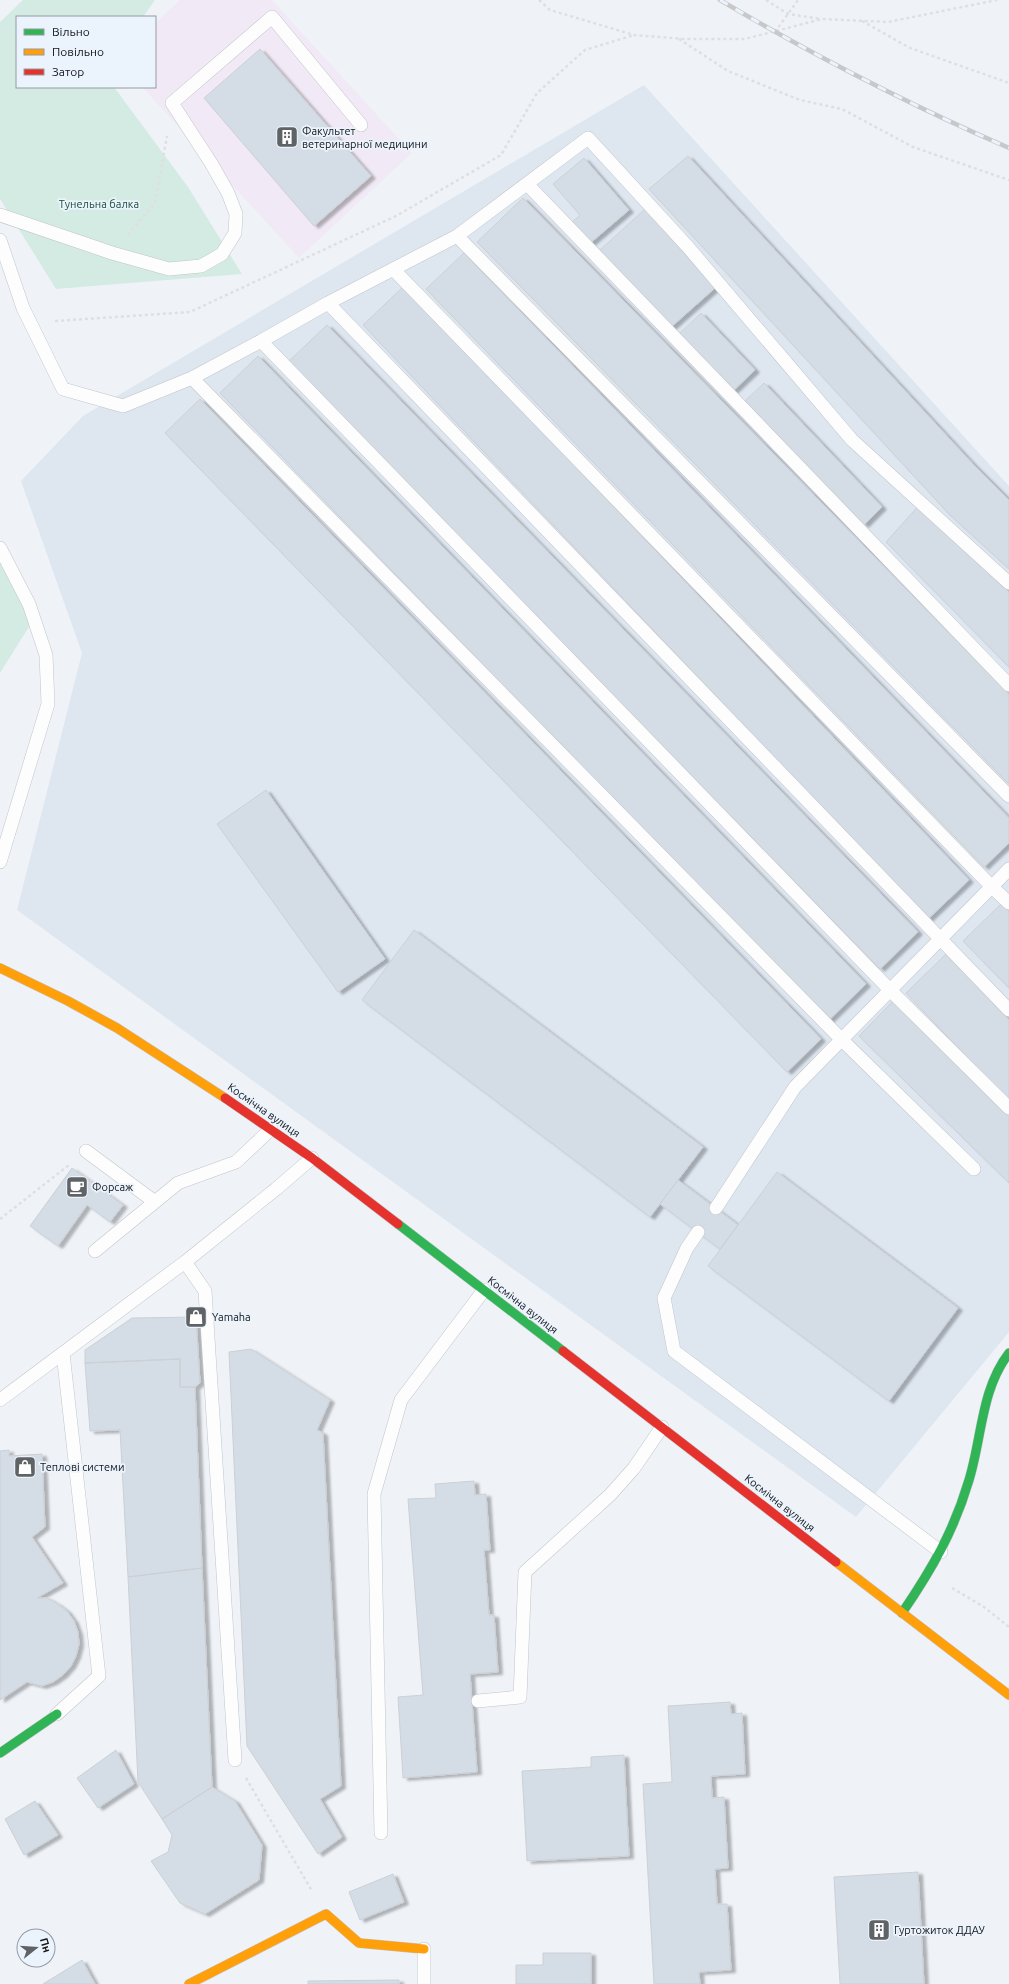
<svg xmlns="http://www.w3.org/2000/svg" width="1009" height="1984" viewBox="0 0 1009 1984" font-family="Ubuntu,sans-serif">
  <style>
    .built { fill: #dee6f0 }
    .education { fill: #f1eaf6 }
    .green { fill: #d4ebe3 }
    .building { fill: #d4dce5; stroke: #ccd0d4; filter: url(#shadow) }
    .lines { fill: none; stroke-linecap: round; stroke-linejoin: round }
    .lane-casing { stroke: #c1c5c9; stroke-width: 14 }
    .fast-casing { stroke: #c1c5c9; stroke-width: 10 }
    .slow-casing { stroke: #c1c5c9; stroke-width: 10 }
    .jam-casing { stroke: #c1c5c9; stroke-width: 10 }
    .path { stroke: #dfdfe1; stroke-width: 2.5; stroke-dasharray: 3 3; stroke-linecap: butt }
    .lane { stroke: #fdfdfe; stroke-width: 13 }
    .fast { stroke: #30b455; stroke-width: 9 }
    .slow { stroke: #ff9f0a; stroke-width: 9 }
    .jam { stroke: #e5322d; stroke-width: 9 }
    .rail-casing { stroke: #c6c8c9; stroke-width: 4.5 }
    .rail { stroke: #ebf3fc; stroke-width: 3; stroke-dasharray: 9; stroke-linecap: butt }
    .labels { text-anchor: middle; stroke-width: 3.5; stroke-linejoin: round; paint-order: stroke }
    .poi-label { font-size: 11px; fill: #131518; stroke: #ebf3fc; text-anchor: start }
    .park-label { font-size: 11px; fill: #1a4d3a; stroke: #ebf3fc }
    .street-label { font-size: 11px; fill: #131518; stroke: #ebf3fc }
  </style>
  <defs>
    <filter id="shadow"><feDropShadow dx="4.5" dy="2.5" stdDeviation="1" flood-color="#0004"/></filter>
  </defs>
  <rect width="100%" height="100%" fill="#eff3f8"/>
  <path class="built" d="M644 85 1009 486V1332L856 1517 17 910 82 653 21 481 83 416Z"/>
  <path class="education" d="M180 0H272L412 153 299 258 142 87H155V23Z"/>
  <path class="green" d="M23 0H155L143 17H17V87H114L188 187 242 274 56 289 0 199V22Z
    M0 544 32 622 0 673Z"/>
  <path class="building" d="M260 49 371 176 314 226 204 98Z
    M688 156 972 463 1009 500V569L948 513 649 189Z
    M584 158 629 210 588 245 570 224 580 215 553 184Z
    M523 198 1009 694V784L477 242Z
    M645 209 715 288 669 329 599 251Z
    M464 253 1009 818V843L984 867 426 289Z
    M404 286 969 880 928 919 363 325Z
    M701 313 755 370 733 391 678 335Z
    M327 325 918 932 880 969 288 362Z
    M258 356 866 984 828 1021 220 393Z
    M764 383 882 507 864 525 745 401Z
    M200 399 821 1039 787 1072 165 433Z
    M921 503 1009 592V667L886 542Z
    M266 790 385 959 338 992 217 824Z
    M1002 903 1009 911V988L963 941Z
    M414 930 703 1147 650 1217 362 1000Z
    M946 954 1009 1020V1101L906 993Z
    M894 1000 1009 1113V1183L859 1036Z
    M72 1168 123 1205 110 1222 87 1205 58 1246 30 1226Z
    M777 1172 958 1308 889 1401 708 1266Z
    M678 1180 738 1225 720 1249 660 1204Z
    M196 1317 200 1383 195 1387H180V1359L85 1363V1350L132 1318Z
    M251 1349 330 1400 317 1430 323 1433 341 1786 320 1799 342 1837 318 1854 247 1746 229 1352Z
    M180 1359V1387H195L202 1568 128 1577 120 1430 90 1431 85 1363Z
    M9 1450V1456L42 1454 45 1527 32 1537 63 1583 37 1598H48L58 1604 67 1611 74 1621 78 1632 79 1644 76 1656 71 1666 63 1675 53 1682 42 1686 27 1682 0 1700V1451Z
    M474 1481 475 1495 486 1494 490 1550H484L489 1615H494L498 1672 470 1674 477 1772 403 1778 398 1697 423 1695 408 1499 436 1498 435 1484Z
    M202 1568 212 1787 162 1819 138 1782 128 1577Z
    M730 1702 731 1714 742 1713 745 1774 711 1776 712 1798 724 1797 728 1868 715 1869 717 1904H727L731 1970 699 1972 700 1984H654L643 1784 672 1782 668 1706Z
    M116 1750 134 1784 98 1808 77 1778Z
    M624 1755 629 1856 527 1861 522 1771 591 1767V1757Z
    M212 1787 235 1801 262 1845 259 1880 205 1914 180 1903 151 1861 168 1852 172 1835 162 1819Z
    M35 1801 58 1835 24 1855 5 1819Z
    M918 1872 924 1984H840L834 1877Z
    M393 1874 404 1902 360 1920 349 1892Z
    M543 1953H591V1984H516V1965H543Z
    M82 1960 95 1984H43Z
    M399 1980V1984H308V1981Z"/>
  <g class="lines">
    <g class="lane-casing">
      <path id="lane" d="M527 184 1009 685
        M0 215 112 253 169 269 201 266 222 254 235 233 236 214 228 193 211 163 172 103 272 17 361 125
        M457 236 1009 796
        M0 240 23 308 63 389 123 406 192 378 261 341 328 303 457 236 588 138 688 247 852 440 1009 583
        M393 269 992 887 1009 903
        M328 303 1009 1010
        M261 341 890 990 1009 1108
        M192 378 842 1040 974 1169
        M0 548 29 604 46 655 48 704 0 862
        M86 1151 155 1202
        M716 1208 795 1087 1009 869
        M698 1232 687 1248 664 1298 674 1351 941 1552
        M95 1251 178 1183 236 1162 271 1129
        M0 1400 185 1262
        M478 1701 520 1697 525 1572 610 1495 634 1468 662 1427
        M57 1714 99 1676 63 1353
        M235 1760 205 1291 185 1262 276 1189 312 1158
        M381 1833 374 1494 401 1400 484 1290
        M424 1984V1949"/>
    </g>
    <g class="fast-casing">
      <path id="fast" d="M398 1224 563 1351
        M902 1613C932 1569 954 1531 969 1480 982 1438 981 1389 1009 1353
        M0 1753 57 1714"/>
    </g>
    <g class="slow-casing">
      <path id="slow" d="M0 968 68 1001 117 1028 225 1098
        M836 1562 1009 1695
        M189 1984 326 1914 359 1943 424 1949"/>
    </g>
    <g class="jam-casing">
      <path id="jam" d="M225 1098 312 1158 398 1224
        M563 1351 836 1562"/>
    </g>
    <path class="path" d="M539 0 550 10 634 35 685 39H745L822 19 888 22 997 0
      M766 0 788 14 821 19
      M862 21 910 48 1009 83
      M775 32 798 0
      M679 39 728 71 800 100 842 109 913 147 1009 180
      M128 235 155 203 167 136
      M55 321 190 312 396 216 501 155 537 93 585 50 634 35
      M0 1219 69 1165
      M952 1588 984 1607 1009 1627
      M246 1778 312 1891"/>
    <use href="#lane" class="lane"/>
    <use href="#fast" class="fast"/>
    <use href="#slow" class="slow"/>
    <use href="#jam" class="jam"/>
    <g class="rail-casing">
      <path id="rail" d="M720 0C813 55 910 105 1009 148"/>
    </g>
    <use href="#rail" class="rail"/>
  </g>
  <defs>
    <g id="building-square" transform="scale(1.15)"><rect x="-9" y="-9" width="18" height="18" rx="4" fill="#606366" stroke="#ebf3fc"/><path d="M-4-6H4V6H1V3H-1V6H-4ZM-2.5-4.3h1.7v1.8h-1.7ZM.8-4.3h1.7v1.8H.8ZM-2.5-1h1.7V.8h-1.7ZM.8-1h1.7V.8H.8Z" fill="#fff"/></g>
    <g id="cafe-square" transform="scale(1.15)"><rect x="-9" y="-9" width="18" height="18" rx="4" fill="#606366" stroke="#ebf3fc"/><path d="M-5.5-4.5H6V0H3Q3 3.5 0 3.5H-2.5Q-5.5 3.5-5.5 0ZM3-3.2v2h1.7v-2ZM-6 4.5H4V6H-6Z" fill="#fff"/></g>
    <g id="shop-square" transform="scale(1.15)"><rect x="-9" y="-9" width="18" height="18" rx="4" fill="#606366" stroke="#ebf3fc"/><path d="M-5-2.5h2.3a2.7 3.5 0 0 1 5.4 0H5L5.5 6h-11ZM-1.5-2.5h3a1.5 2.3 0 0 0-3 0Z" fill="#fff"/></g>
  </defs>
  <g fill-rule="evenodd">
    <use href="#building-square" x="287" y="137"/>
    <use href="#cafe-square" x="77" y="1187"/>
    <use href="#shop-square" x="196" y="1317"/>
    <use href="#shop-square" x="25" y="1467"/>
    <use href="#building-square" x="879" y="1930"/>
  </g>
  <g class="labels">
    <g class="poi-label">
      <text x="302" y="135">Факультет<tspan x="302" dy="13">ветеринарної медицини</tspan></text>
      <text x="92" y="1191">Форсаж</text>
      <text x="212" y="1321">Yamaha</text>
      <text x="40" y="1471">Теплові системи</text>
      <text x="894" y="1934">Гуртожиток ДДАУ</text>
    </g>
    <g class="park-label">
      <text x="99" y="208">Тунельна балка</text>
    </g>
    <g class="street-label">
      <text transform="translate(264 1110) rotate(35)" y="4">Космічна вулиця</text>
      <text transform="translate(523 1305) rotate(38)" y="4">Космічна вулиця</text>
      <text transform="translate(780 1503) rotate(38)" y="4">Космічна вулиця</text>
    </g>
  </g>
  <rect x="16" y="16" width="140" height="72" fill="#ebf3fc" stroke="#959aa1"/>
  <rect x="24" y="29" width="20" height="6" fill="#30b455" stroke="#959aa1"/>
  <text x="52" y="36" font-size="12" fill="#131518">Вільно</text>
  <rect x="24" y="49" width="20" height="6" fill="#ff9f0a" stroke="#959aa1"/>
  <text x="52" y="56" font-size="12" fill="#131518">Повільно</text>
  <rect x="24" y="69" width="20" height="6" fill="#e5322d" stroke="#959aa1"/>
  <text x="52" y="76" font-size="12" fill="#131518">Затор</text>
  <g transform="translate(36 1948) rotate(73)"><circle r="19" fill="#ebf3fc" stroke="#959aa1"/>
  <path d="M0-3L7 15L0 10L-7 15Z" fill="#606366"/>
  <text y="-6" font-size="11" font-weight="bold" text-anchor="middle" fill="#131518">Пн</text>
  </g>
</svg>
